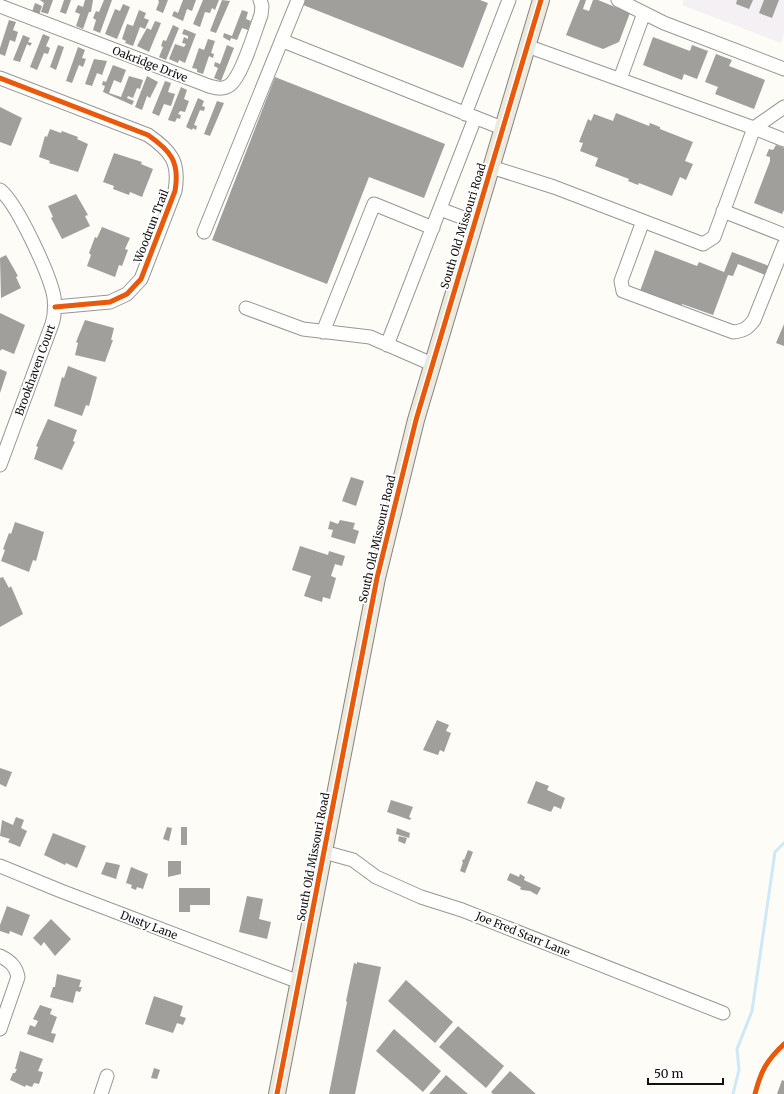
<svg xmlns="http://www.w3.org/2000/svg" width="784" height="1094" viewBox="0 0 784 1094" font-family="Merriweather,serif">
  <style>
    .industrial { fill: #f5f0f3 }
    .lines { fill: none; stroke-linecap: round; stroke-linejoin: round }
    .stream { stroke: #cde8f7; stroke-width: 3 }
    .building { fill: #a19f9c }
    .minor-casing { stroke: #979795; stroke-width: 15 }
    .major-casing { stroke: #858482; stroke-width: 18 }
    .minor { stroke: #fffffe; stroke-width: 13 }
    .major { stroke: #ede9dc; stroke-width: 16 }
    .cycleway-casing { stroke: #fff; stroke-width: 8 }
    .cycleway { stroke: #e8590c; stroke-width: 5 }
    .labels { text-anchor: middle; stroke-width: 4; stroke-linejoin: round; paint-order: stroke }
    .street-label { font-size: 11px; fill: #111; stroke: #fff }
  </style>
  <rect width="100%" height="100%" fill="#fdfcf7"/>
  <path class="industrial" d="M684 0H784V34L781 43 682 5Z"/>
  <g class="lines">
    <path class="stream" d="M733 1094 739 1070 737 1049 752 1011 775 852 784 843"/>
  </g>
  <path class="building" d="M40 0H53L48 14 41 12 44 3Z
    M64 0H71L66 14 60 12Z
    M85 0H93L91 12H89L83 29 76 26 80 14 75 12 78 5 83 7Z
    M104 0H112L100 33 93 30 96 20 93 18 96 11 99 12Z
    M158 0H168L163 13 156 10 159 2Z
    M183 0H196L192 11 187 9 183 21 172 16 174 11 178 13Z
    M203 0H219L215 10 212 8 210 13 205 12 200 27 193 24Z
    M222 0 230 1 216 33 210 31Z
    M304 0H480L488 3 463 68 303 5Z
    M580 0H586L583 9 589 11 593 0H598L630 13 619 42 603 49 566 35Z
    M737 0H753L749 9 736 4Z
    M764 0H779L772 18 759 13Z
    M35 3 42 6 39 15 32 12Z
    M123 4 130 7 117 39 105 34 115 9 120 11Z
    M139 10 146 13 144 18 149 20 145 29 140 27 133 46 125 43 126 41 122 39 127 24 133 26Z
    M242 10 248 12 246 19 251 21 248 30 242 28 237 40 231 38 230 41 226 39 223 37 224 33 232 36Z
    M9 20 16 22 13 30 18 32 15 42 10 40 5 56 0 54V48Z
    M155 21 161 23 149 52 137 46 147 28 151 30Z
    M173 25 179 28 166 60 159 57 163 47 161 46 163 40 166 41Z
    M184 29 196 34 185 63 179 60 178 63 169 59 175 44 184 47 186 44 182 43 184 37 188 39V36L182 34Z
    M43 34 50 37 46 46 50 48 48 54 44 53 37 70 30 67Z
    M23 35 30 38 28 42 32 43 30 46 27 44 20 62 13 60Z
    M653 37 690 51 692 45 708 51 697 79 684 74 682 80 643 65Z
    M208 39 215 41 211 53 214 54 213 58 209 56 203 74 197 72V69L192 68 199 48 204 50Z
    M58 45 64 47 56 70 50 67Z
    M227 45 234 48 221 81 214 78 218 68 214 66 215 62 220 64Z
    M78 47 85 50 82 58 86 59 83 67 79 65 72 83 66 81Z
    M716 54 732 60 729 66 765 80 754 109 715 94 718 87 705 82Z
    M94 59 107 61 102 75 97 73 92 86 85 84Z
    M113 65 126 70 121 83 114 80 109 93 121 97 129 76 143 80 140 89 137 88 133 98 128 96 127 98 134 101 132 105 103 92 105 86 102 85 103 81 106 82Z
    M147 76 158 82 150 98 147 96 142 110 135 107Z
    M275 77 445 144 424 198 369 177 327 284 212 240Z
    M165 81 171 83 168 92 175 94 171 106 164 104 159 116 152 113Z
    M181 87 187 90 184 99 189 101 185 112 180 111 178 114 181 115 180 119 177 118 175 122 168 120Z
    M198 98 204 101 202 106 205 107 204 111 200 110 194 125 197 126 196 130 193 128 192 130 186 127Z
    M217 101 224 103 210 136 204 134Z
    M0 107 22 118 11 146 0 142Z
    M616 113 649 126 650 123 660 127V129L693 142 685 161 693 164 686 180 680 177 672 196 639 183 638 185 628 181 629 179 595 166 598 158 580 151 583 143 579 142 588 119 591 121 594 114 613 121Z
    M50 129 61 133 62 131 78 137 77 139 88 144 78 172 49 163 50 161 39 157 45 136 47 137Z
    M776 145 784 148V210L782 214 754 203 770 161V157L766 156 769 149 773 150Z
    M114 153 142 162 141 164 153 169 142 197 130 192 129 195 113 189 114 186 103 182Z
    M76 194 88 215 85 216 90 226 62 239 51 218 53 217 48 206Z
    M102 227 130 238 125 249 128 250 122 266 119 265 115 277 87 266 91 255 89 253 95 237 97 238Z
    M655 250 697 266 699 262 724 272 732 252 769 266 765 275 738 264 733 276 728 275 713 315 682 304 681 307 640 291Z
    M6 255 18 276 16 277 21 288 1 298 0 258Z
    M0 313 25 325 14 354 2 349 0 351Z
    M85 320 114 328 111 340H113L105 362 75 355 78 343 76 342Z
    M784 324V346L776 343Z
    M68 366 97 377 89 406 86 405 82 416 54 406 62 377 64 378Z
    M0 369 7 372 0 393Z
    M48 419 77 430 73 441 75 442 62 470 34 459 38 447 36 446Z
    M351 477 364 481 356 506 342 501Z
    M340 520 355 523 353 529 359 531 355 544 331 537 333 530 328 529 330 521 338 524Z
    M15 522 44 532 36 561 33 560 29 572 1 561 5 550 3 549 9 533 11 534Z
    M300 546 328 555 329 551 345 556 342 566 335 564 331 576 336 578 330 599 323 597 322 602 304 596 311 576 292 570Z
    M3 577 9 588 11 586 23 614 0 627V578Z
    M437 720 449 725 446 731 451 733 444 752 440 750 438 755 423 750Z
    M0 768 12 772 6 787 0 784Z
    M536 781 549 786 547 790 565 798 561 809 554 806 551 812 527 803Z
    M391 800 413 807 409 817 411 818 410 820 387 812Z
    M16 817 24 820 21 828 27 831 20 847 8 842 10 839 0 836 2 820 13 825Z
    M167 827 172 828 169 841 163 839Z
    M181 827H187V845H181Z
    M397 828 410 833 409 838 396 834Z
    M53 833 86 846 77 868 66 863 65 865 44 855Z
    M399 836 407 838 405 844 398 841Z
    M468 850 473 852 465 873 460 871 463 862H462L463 859 464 860Z
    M168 861H181V874L168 877Z
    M106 862 120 865 116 879 101 874Z
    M131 867 148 874 143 889 137 887 136 890 131 888 132 885 126 883Z
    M510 873 519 877 520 874 525 877 524 880 541 888 537 895 530 891 522 890 520 889 521 887 507 880Z
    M179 888H210V905H190V912H179Z
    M247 896 263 899 259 919 271 922 267 939 239 932Z
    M7 906 30 915 22 936 10 931 9 934 0 931V925Z
    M51 919 71 939 55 956 44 942 41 946 33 938Z
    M357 962 381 967 355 1094H329L347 1002 346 1001 354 963 357 964Z
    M57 974 81 980 79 987H82L80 992 76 991 73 1003 50 997 53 987H55Z
    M406 980 453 1022 435 1043 388 1001Z
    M154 996 183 1006 180 1016 186 1018 183 1025 177 1023 173 1033 145 1024Z
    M40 1005 52 1009 50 1014 57 1017 51 1033 56 1034 53 1043 27 1034 30 1025 35 1027 38 1021 33 1019Z
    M458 1026 504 1066 486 1088 439 1047Z
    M394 1029 441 1071 423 1092 376 1051Z
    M20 1051 43 1059 38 1071 43 1072 39 1084 34 1083 32 1087 26 1085 25 1087 10 1080 13 1073H15L17 1069H15Z
    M154 1068 160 1070 157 1079 151 1078Z
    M510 1071 536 1094H493L491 1092Z
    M446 1075 468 1094H429Z
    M782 1080 784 1081V1094H777Z"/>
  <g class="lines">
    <g class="minor-casing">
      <path id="minor" d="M618 0 664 23 784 69
        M0 6 209 86C216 88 223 90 230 85 242 76 255 31 261 15L262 6 260 0
        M283 41 502 128
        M527 46 754 128 784 107
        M0 78 148 135C171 151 180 162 175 191L141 279 127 294 110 302 55 307
        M620 79 644 13
        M465 114 509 0
        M491 167 554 187 703 244 714 237 754 128 784 140
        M0 190C17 203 50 275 54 297 55 307 55 315 52 324L0 465
        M440 209 474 222
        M723 211 784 235
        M643 221 621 281 623 291 733 332C744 331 748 328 754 320L784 245
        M204 232 298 0
        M246 308 303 329 370 337 432 364
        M323 332 374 204 433 228
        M387 345 475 118
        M324 852 353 860 376 877 421 897 462 910 723 1013
        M0 866 61 891 299 982
        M0 956C10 961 16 966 18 977L0 1029
        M101 1094 107 1076"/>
    </g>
    <g class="major-casing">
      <path id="major" d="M277 1094 377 578 416 420 541 0"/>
    </g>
    <use href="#minor" class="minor"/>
    <use href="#major" class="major"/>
    <g class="cycleway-casing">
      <path id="cycleway" d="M0 78 148 135C171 151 180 162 175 191L141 279 127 294 110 302 55 307
        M277 1094 377 578 416 420 541 0
        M755 1094C761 1071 766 1061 784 1044"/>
    </g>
    <use href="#cycleway" class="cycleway"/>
  </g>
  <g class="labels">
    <g class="street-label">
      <text transform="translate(150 64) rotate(21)" y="4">Oakridge Drive</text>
      <text transform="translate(151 226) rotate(-69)" y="4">Woodrun Trail</text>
      <text transform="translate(463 226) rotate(-73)" y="4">South Old Missouri Road</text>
      <text transform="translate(35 370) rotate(-70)" y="4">Brookhaven Court</text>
      <text transform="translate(377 539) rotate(-77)" y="4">South Old Missouri Road</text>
      <text transform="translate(313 857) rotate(-79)" y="4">South Old Missouri Road</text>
      <text transform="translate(149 925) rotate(21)" y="4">Dusty Lane</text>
      <text transform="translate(523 934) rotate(22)" y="4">Joe Fred Starr Lane</text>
    </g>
  </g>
  <path d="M648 1078v6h75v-6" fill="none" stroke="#111111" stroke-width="2"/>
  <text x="654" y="1078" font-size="12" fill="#111111" stroke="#ffffff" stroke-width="3" paint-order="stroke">50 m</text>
</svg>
